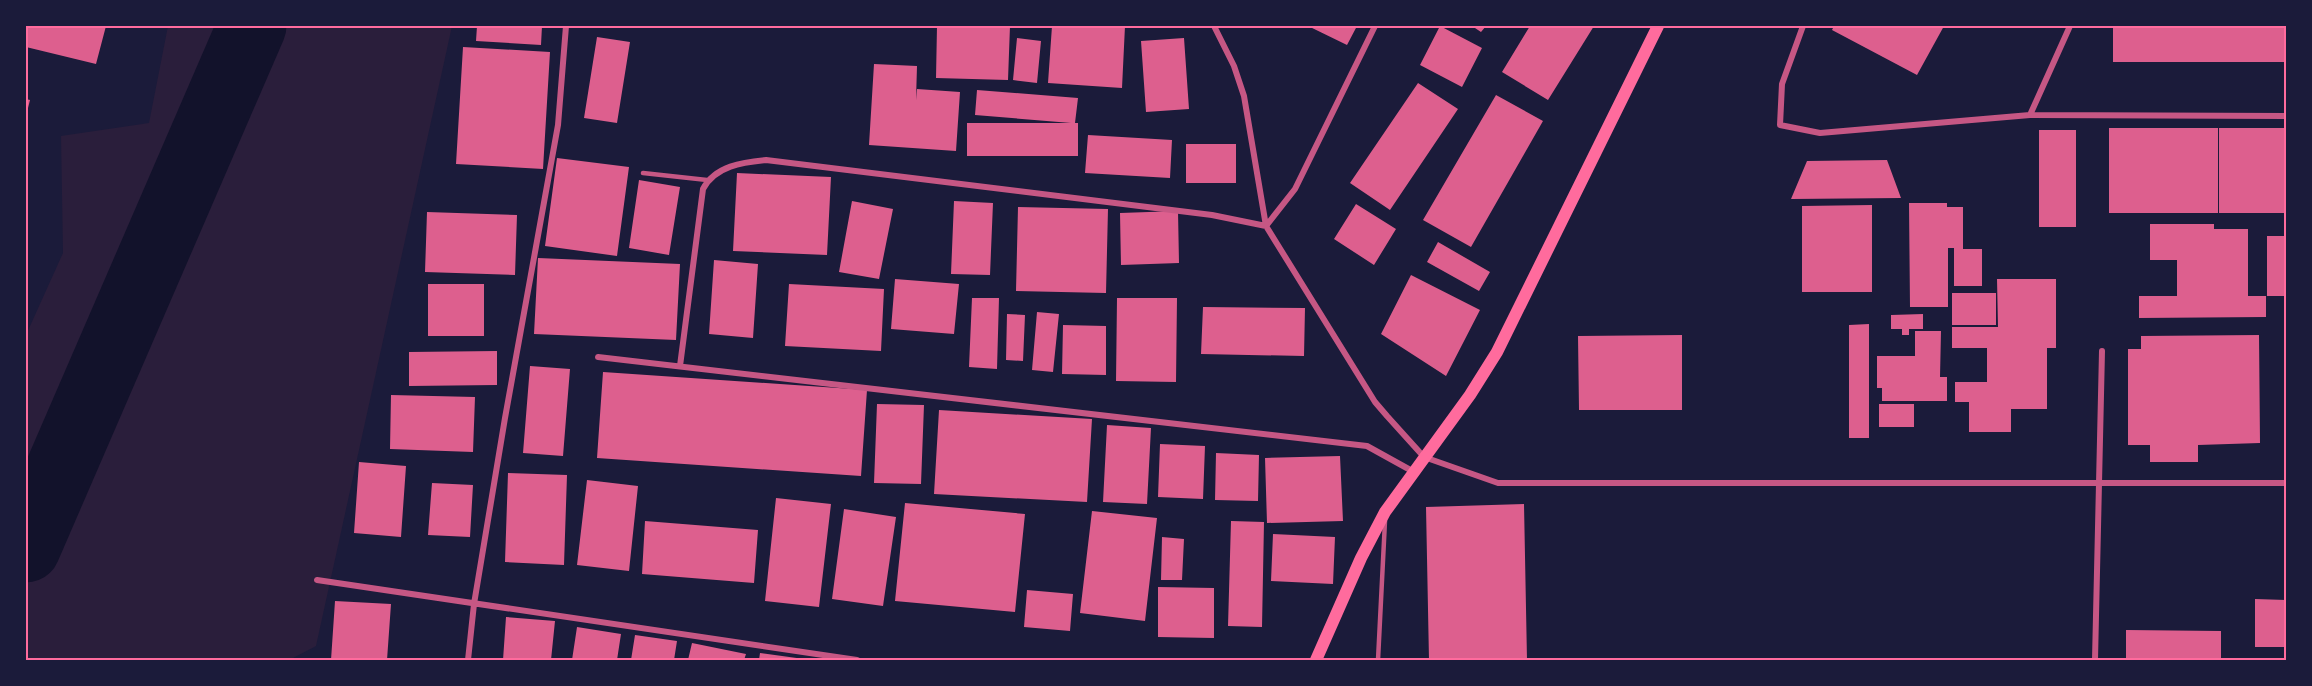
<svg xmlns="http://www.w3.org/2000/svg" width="2312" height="686" viewBox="0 0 2312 686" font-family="'Fira Sans',sans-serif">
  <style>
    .green { fill: #2a1e3b }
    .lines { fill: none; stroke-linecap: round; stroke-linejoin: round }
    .river { stroke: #12122b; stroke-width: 69 }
    .building { fill: #dd5f8e }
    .service { stroke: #c65784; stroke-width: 4.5 }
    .minor { stroke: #c65784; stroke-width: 6 }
    .secondary { stroke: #ff6b9d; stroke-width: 12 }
    .neatline { fill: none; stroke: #ff6b9d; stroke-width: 2 }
  </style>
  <rect width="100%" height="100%" fill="#1b1b3a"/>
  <path class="green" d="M168 26H452L316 646 289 660H26V335L63 253 61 136 149 123Z"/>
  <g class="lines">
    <path class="river" d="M26 548 252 26"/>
  </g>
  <path class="building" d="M26 26H106L96 64 26 47Z
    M477 26H542L541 45 476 41Z
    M937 26H1010L1008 80 936 78Z
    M1052 26H1125L1122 88 1048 83Z
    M1308 26H1357L1347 45Z
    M1440 26 1482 48 1462 87 1420 65Z
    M1472 26H1486L1481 32Z
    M1530 26H1594L1548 100 1502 72Z
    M1834 26H1944L1917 75 1832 30Z
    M2113 26H2286V62H2113Z
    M597 37 630 42 617 123 584 118Z
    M1017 38 1041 41 1037 83 1013 80Z
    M1184 38 1189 109 1146 112 1141 41Z
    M463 47 550 52 543 169 456 164Z
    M874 64 917 66 916 100 917 89 960 92 956 151 869 145Z
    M1418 83 1458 109 1390 210 1350 183Z
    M977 90 1078 98 1075 123H1078V156H967V123H1071L975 115Z
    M1496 95 1543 121 1471 247 1423 220Z
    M26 99 30 100 26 116Z
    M2109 128H2218V213H2109Z
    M2219 128H2286V213H2219Z
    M2039 130H2076V227H2039Z
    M1088 135 1172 140 1170 178 1085 173Z
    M1186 144H1236V183H1186Z
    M557 158 629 167 617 256 545 246Z
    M1887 160 1901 198 1791 199 1807 161Z
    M737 173 831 177 827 255 733 251Z
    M639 180 680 187 669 255 629 248Z
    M852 201 893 209 879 279 839 272Z
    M954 201 993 203 990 275 951 274Z
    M1909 203H1947V207H1963V249H1982V286H1954V248H1948V307H1910Z
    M1356 204 1396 229 1374 265 1334 239Z
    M1872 205V292H1802V206Z
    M1018 207 1108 209 1106 293 1016 291Z
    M1178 211 1179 263 1121 265 1120 213Z
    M427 212 517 215 515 275 425 272Z
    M2150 224H2214V229H2248V296H2266V317L2139 318V296H2177V260H2150Z
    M2267 236H2286V296H2267Z
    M1438 242 1490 272 1479 291 1427 262Z
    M538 258 680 264 676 340 534 334Z
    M714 260 758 264 753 338 709 334Z
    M1411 275 1480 310 1446 376 1381 334Z
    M895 279 959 284 954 334 891 329Z
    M1997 279H2056V348H2047V409H2011V432H1969V402H1955V382H1987V348H1952V327H1998Z
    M428 284H484V336H428Z
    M789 284 884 289 881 351 785 346Z
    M1952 293H1996V325H1952Z
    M972 298H999L997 369 969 367Z
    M1117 298H1177L1176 382 1116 381Z
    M1203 307 1305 308 1304 356 1201 354Z
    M1037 312 1059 314 1053 372 1032 370Z
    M1007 314 1025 315 1023 361 1006 360Z
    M1923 314V329H1909V335H1902V329H1891V315Z
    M1869 324V438H1849V325Z
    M1063 325 1106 326V375L1062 374Z
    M1915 331H1941L1940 377H1947V401H1882V388H1877V356H1915Z
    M1682 335V410H1579L1578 336Z
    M2259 335 2260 443 2198 445V462H2150V445H2128V349H2141V336Z
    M497 351V385L409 386V352Z
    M530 366 570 369 563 456 523 453Z
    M603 372 867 390 861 476 597 458Z
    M391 395 475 397 473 452 390 449Z
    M877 404 924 405 921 484 874 483Z
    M1879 404H1914V427H1879Z
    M939 410 1092 419 1087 502 934 494Z
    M1107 425 1151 428 1147 504 1103 502Z
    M1160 444 1205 446 1203 499 1158 497Z
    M1216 453 1259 455 1258 501 1215 500Z
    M1340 456 1343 521 1267 523 1265 458Z
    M359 462 406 466 401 537 354 533Z
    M508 473 567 475 564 565 505 562Z
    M587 480 638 486 629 571 577 565Z
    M432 483 473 485 470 537 428 535Z
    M776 498 831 504 819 607 765 601Z
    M905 503 1025 514 1015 612 895 601Z
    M1524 504 1527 660H1429L1426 507Z
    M844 509 896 517 883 606 832 599Z
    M1092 511 1157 518 1145 621 1080 613Z
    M645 521 758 530 754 583 642 574Z
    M1231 521 1264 522 1262 627 1228 626Z
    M1273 534 1335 537 1333 584 1271 581Z
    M1162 537 1184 539 1182 580H1161Z
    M1158 587 1214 588V638L1158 637Z
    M1027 590 1073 594 1070 631 1024 627Z
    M2255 599 2286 600V647H2255Z
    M335 601 391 604 387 660H331Z
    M506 617 555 621 551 660H503Z
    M577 627 621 634 617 660H572Z
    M2126 630 2221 631V660H2126Z
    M635 635 677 641 674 660H631Z
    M692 643 746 654 744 660H688Z
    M760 653 804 659V660H759Z"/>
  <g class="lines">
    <path class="service" d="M643 173 707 180
      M1378 660 1385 521"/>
    <path class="minor" d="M1214 26 1234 66 1244 96 1266 226 1375 402 1387 416 1424 457 1498 483H2286
      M1803 26 1782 84 1780 125 1820 133 2030 115 2286 116
      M2030 115 2070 26
      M1266 226 1295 189 1375 26
      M598 357 1367 446 1414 472
      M680 366 703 189C715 166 743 162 766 160L1212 215 1266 226
      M317 580 857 660
      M468 660 474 604 505 418 558 125 566 26
      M2095 660 2102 351"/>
    <path class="secondary" d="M1316 660 1361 558 1385 512 1470 395 1497 352 1658 26"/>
  </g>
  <rect width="2312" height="686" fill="none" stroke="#1b1b3a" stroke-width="54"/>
  <rect x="27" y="27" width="2258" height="632" class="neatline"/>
</svg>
